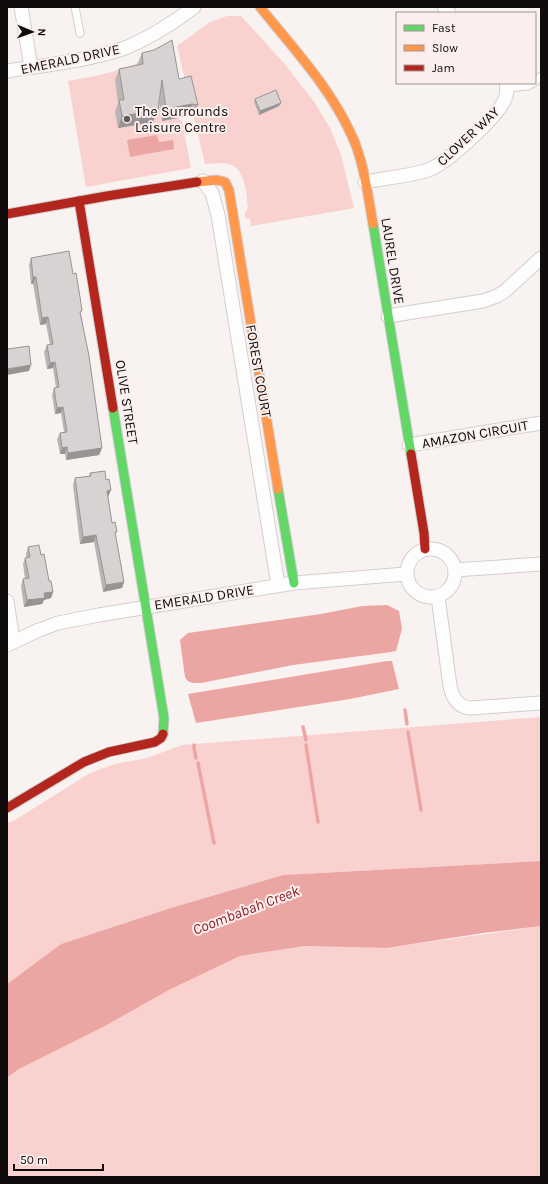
<svg xmlns="http://www.w3.org/2000/svg" width="548" height="1184" font-family="Karla,sans-serif">
<style>
.green{fill:#f9d2cf}
.water{fill:#eba6a3}
.lines{fill:none;stroke-linecap:round;stroke-linejoin:round}
.stream{stroke:#eba6a3;stroke-width:3.5}
.lane-casing{stroke:#d3cecd;stroke-width:9}
.street-casing{stroke:#d3cecd;stroke-width:15}
.fast-casing{stroke:#d3cecd;stroke-width:11}
.slow-casing{stroke:#d3cecd;stroke-width:11}
.jam-casing{stroke:#d3cecd;stroke-width:11}
.lane{stroke:#fefdfd;stroke-width:7}
.street{stroke:#fefdfd;stroke-width:13}
.fast{stroke:#63d668;stroke-width:9}
.slow{stroke:#ff974d;stroke-width:9}
.jam{stroke:#b3261e;stroke-width:9}
.wall{fill:#bab5b5}
.shaded-wall{fill:#979493}
.building{fill:#d8d3d2;stroke:#979493}
.poi-dot{fill:#615c5c;stroke:#fbefee;stroke-width:1.5}
.labels{text-anchor:middle;stroke-width:4;stroke-linejoin:round;paint-order:stroke}
.street-label{font-size:14px;fill:#100c0c;stroke:#fbefee}
.poi-label{font-size:14px;fill:#100c0c;stroke:#fbefee;text-anchor:start}
.water-label{font-size:15px;font-style:italic;fill:#8f1c26;stroke:#fbefee}
</style>
<rect width="100%" height="100%" fill="#f8f2f1"/>
<g class="green">
<path d="M227 16H241L283 62 315 103 330 128 341 155 354 208 251 226 250 219 245 218V213L248 208C246 191 246 165 224 163 218 163 212 164 205 164L177 46 210 22Z"/>
<polygon points="168,50 179,120 182,121 191,168 86,187 68,81 96,76 126,68"/>
<polygon points="541,717 541,861 283,875 174,907 61,944 7,984 7,823 15,820 90,773 115,764 147,758 182,745"/>
<polygon points="541,926 541,1177 7,1177 7,1079 19,1069 105,1026 169,990 240,956 305,946 387,948"/>
</g>
<g class="water">
<polygon points="157,135 159,142 173,140 174,149 130,157 127,140"/>
<path d="M387 605 399 611 402 629 396 651 391 652 293 665 201 683C194 683 188 684 185 677L180 640 188 633 321 614 362 606Z"/>
<polygon points="387,661 392,661 399,689 350,699 196,723 188,694"/>
<polygon points="541,861 541,926 483,933 387,948 305,946 240,956 169,990 105,1026 19,1069 7,1078 7,984 61,944 174,907 283,875"/>
</g>
<g class="lines">
<g class="stream">
<polyline points="405,710 407,724"/>
<polyline points="303,727 306,740"/>
<polyline points="408,732 421,810"/>
<polyline points="194,745 194,748 196,758"/>
<polyline points="306,745 318,822"/>
<polyline points="198,763 214,843"/>
</g>
<defs>
<g id="lane">
<polyline points="75,7 80,33"/>
<polyline points="535,82 541,76"/>
<polyline points="507,88 528,86 533,83"/>
</g>
<g id="street">
<polyline points="21,7 31,67"/>
<polyline points="444,7 449,13"/>
<path d="M7 71C45 65 85 61 122 49 143 42 176 21 194 7"/>
<polyline points="203,181 212,193 218,215 278,585"/>
<path d="M365 182C384 178 411 176 428 170 446 164 496 118 504 101 507 96 507 88 506 83"/>
<polyline points="388,316 483,301 497,296 505,291 541,258"/>
<polyline points="409,445 541,423"/>
<circle cx="431" cy="573" r="24"/>
<polyline points="455,570 541,564"/>
<path d="M438 597 450 686C452 697 458 707 470 708L541 703"/>
<polyline points="7,601 13,641"/>
<polyline points="7,645 39,630 58,623 99,615 294,583 406,574"/>
</g>
<g id="fast">
<polyline points="373,224 411,454"/>
<polyline points="113,408 164,718 163,734"/>
<polyline points="278,489 294,583"/>
</g>
<g id="slow">
<path d="M260 7C293 48 330 87 352 136 364 162 368 196 373 224"/>
<polyline points="197,182 217,180 225,182 229,190 278,489"/>
</g>
<g id="jam">
<polyline points="79,201 113,408"/>
<polyline points="7,214 107,196 197,182"/>
<polyline points="411,454 424,533 425,549"/>
<polyline points="7,808 84,762 109,752 155,742 161,738 163,734"/>
</g>
</defs>
<use href="#lane" class="lane-casing"/>
<use href="#street" class="street-casing"/>
<use href="#fast" class="fast-casing"/>
<use href="#slow" class="slow-casing"/>
<use href="#jam" class="jam-casing"/>
<use href="#lane" class="lane"/>
<use href="#street" class="street"/>
<use href="#fast" class="fast"/>
<use href="#slow" class="slow"/>
<use href="#jam" class="jam"/>
</g>
<g class="wall">
<polygon points="142,53 179,79 198,105 194,117 188,116 162,121 159,101 153,122 118,128 115,112 118,103 115,80 119,69 137,65"/>
<polygon points="255,99 279,106 259,115 254,102"/>
<polygon points="31,258 73,274 81,316 102,448 99,455 66,460 65,454 60,454 57,439 60,433 64,432 61,413 55,414 52,395 54,388 56,388 53,368 47,369 44,352 47,345 50,345 46,324 40,325 33,284 31,284 29,265"/>
<polygon points="90,473 108,497 112,523 115,535 124,582 122,588 103,592 94,542 80,544 73,485 75,478 89,476"/>
<polygon points="28,547 41,555 53,592 51,598 44,600 42,604 24,607 21,586 23,579 25,579 23,564 25,558 26,558 26,554"/>
</g>
<g class="shaded-wall">
<polygon points="281,103 279,106 259,115 260,111"/>
<polygon points="192,104 188,116 162,121 166,109"/>
<polygon points="158,110 153,122 118,128 122,116"/>
<polygon points="33,277 36,277 33,284 31,284"/>
<polygon points="48,317 46,324 40,325 42,318"/>
<polygon points="55,362 53,368 47,369 50,363"/>
<polygon points="31,365 29,371 7,375 7,369"/>
<polygon points="63,407 61,413 55,414 57,408"/>
<polygon points="67,447 65,454 60,454 62,448"/>
<polygon points="102,448 99,455 66,460 68,453"/>
<polygon points="111,490 108,497 104,497 107,491"/>
<polygon points="96,535 94,542 80,544 83,537"/>
<polygon points="124,582 122,588 103,592 106,585"/>
<polygon points="53,592 51,598 44,600 42,604 24,607 27,600 44,593"/>
</g>
<g class="building">
<polygon points="172,40 179,79 191,76 198,105 192,104 166,109 162,80 158,110 122,116 119,100 124,100 119,69 143,64 142,53 154,50"/>
<polygon points="276,90 281,103 260,111 255,99"/>
<polygon points="69,251 73,274 76,273 80,297 82,311 80,312 89,356 102,448 68,453 67,447 62,448 60,433 67,432 63,407 57,408 54,388 59,387 55,362 50,363 47,345 53,344 48,317 42,318 36,277 33,277 31,258"/>
<polygon points="29,346 31,365 7,369 7,348 8,349"/>
<polygon points="105,471 106,480 109,479 111,490 107,491 112,523 115,522 117,532 115,532 124,582 106,585 96,535 83,537 75,478 91,476 90,473"/>
<polygon points="39,545 41,555 44,554 49,581 51,581 53,592 44,593 45,598 27,600 23,579 29,578 25,558 30,557 28,547"/>
</g>
<circle class="poi-dot" cx="127" cy="119" r="4"/>
<g class="labels">
<g class="street-label">
<text transform="translate(70 59) rotate(-12)" y="5">EMERALD DRIVE</text>
<text transform="translate(468 136) rotate(-43)" y="5">CLOVER WAY</text>
<text transform="translate(393 261) rotate(81)" y="5">LAUREL DRIVE</text>
<text transform="translate(259 371) rotate(80)" y="5">FOREST COURT</text>
<text transform="translate(127 402) rotate(81)" y="5">OLIVE STREET</text>
<text transform="translate(475 434) rotate(-10)" y="5">AMAZON CIRCUIT</text>
<text transform="translate(204 597) rotate(-9)" y="5">EMERALD DRIVE</text>
</g>
<g class="poi-label">
<text x="135" y="116">The Surrounds<tspan x="135" dy="16">Leisure Centre</tspan></text>
</g>
<g class="water-label">
<text transform="translate(246 910) rotate(-21)" y="5">Coombabah Creek</text>
</g>
</g>
<rect width="548" height="1184" fill="none" stroke="#100c0c" stroke-width="16"/>
<rect x="396" y="12" width="140" height="72" fill="#fbefee" stroke="#9d9494"/>
<rect x="404" y="25" width="20" height="6" fill="#63d668" stroke="#9d9494"/>
<text x="432" y="32" font-size="12" fill="#100c0c">Fast</text>
<rect x="404" y="45" width="20" height="6" fill="#ff974d" stroke="#9d9494"/>
<text x="432" y="52" font-size="12" fill="#100c0c">Slow</text>
<rect x="404" y="65" width="20" height="6" fill="#b3261e" stroke="#9d9494"/>
<text x="432" y="72" font-size="12" fill="#100c0c">Jam</text>
<g transform="translate(32 32) rotate(92)" stroke="#fbefee" stroke-width="3" paint-order="stroke">
<path d="M0-3L7 15L0 10L-7 15Z" fill="#100c0c"/>
<text y="-6" font-size="11" font-weight="bold" text-anchor="middle" fill="#100c0c">N</text>
</g>
<path d="M14 1164v6h89v-6" fill="none" stroke="#100c0c" stroke-width="2"/>
<text x="20" y="1164" font-size="12" fill="#100c0c" stroke="#fbefee" stroke-width="3" paint-order="stroke">50 m</text>
</svg>
